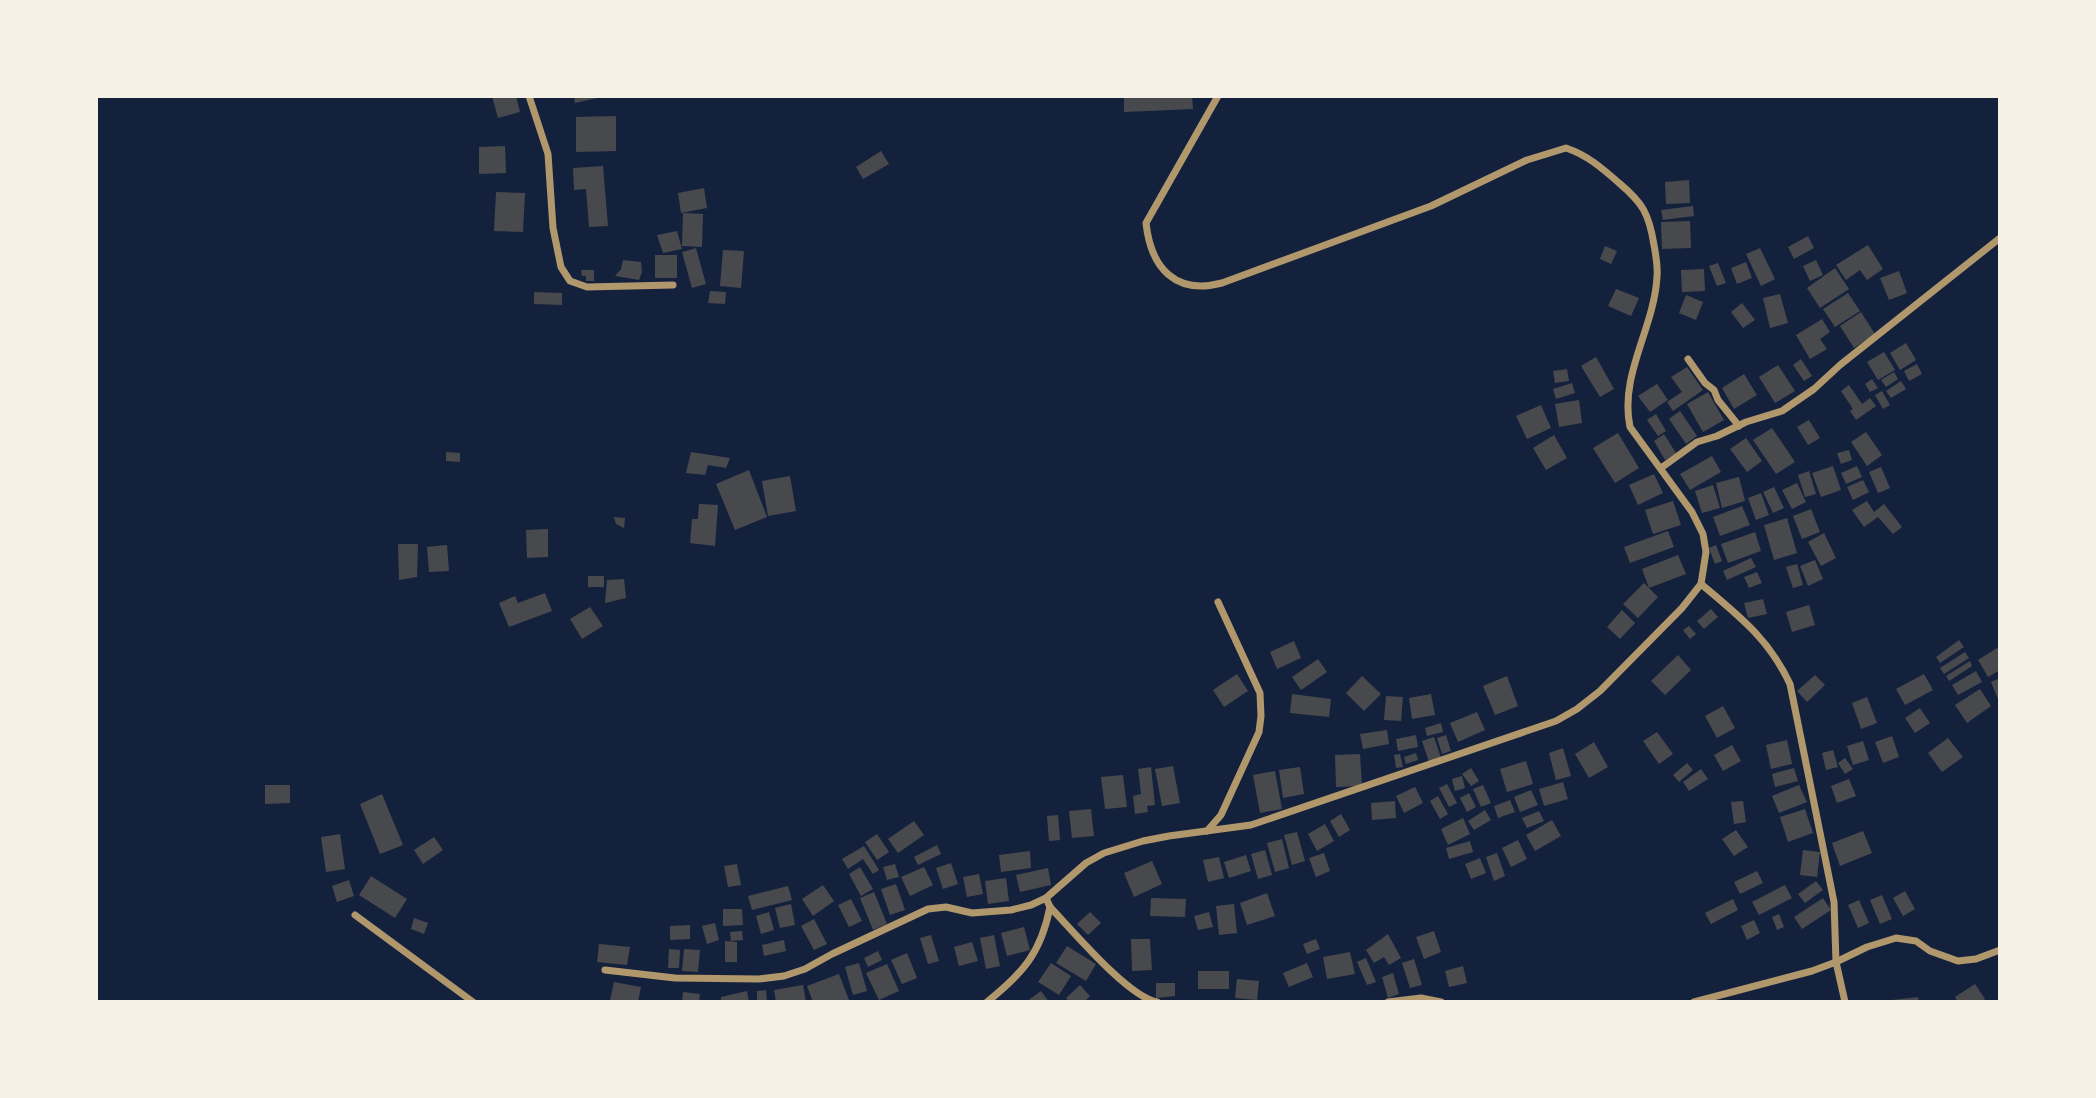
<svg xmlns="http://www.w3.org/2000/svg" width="2096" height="1098" font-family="Raleway,sans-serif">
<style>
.building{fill:#48494c}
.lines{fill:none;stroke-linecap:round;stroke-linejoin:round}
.minor{stroke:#b1986c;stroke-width:7}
</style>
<rect width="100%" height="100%" fill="#14213d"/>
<g class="building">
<polygon points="492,96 516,96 520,112 498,118"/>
<polygon points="574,96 602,96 602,97 575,103"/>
<polygon points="1124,96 1192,96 1193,109 1124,112"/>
<polygon points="616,116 616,151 576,152 576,117"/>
<polygon points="505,146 506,173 479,174 479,147"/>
<polygon points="881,151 889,164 863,179 856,167"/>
<polygon points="603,166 608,226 589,227 586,189 574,190 573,168"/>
<polygon points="1689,180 1690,203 1666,204 1665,182"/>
<polygon points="704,188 707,208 681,213 678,193"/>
<polygon points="496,192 525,193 523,232 494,231"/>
<polygon points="1693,206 1694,216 1663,220 1661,210"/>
<polygon points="683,213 703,214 702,247 682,246"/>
<polygon points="1690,221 1691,248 1662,249 1661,222"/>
<polygon points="677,231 682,249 663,253 657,235"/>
<polygon points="1808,236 1814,248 1794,259 1788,247"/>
<polygon points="1868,245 1883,269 1867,280 1860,270 1846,280 1836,265"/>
<polygon points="1605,246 1617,251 1611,264 1600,259"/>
<polygon points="696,248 706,284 692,288 682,252"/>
<polygon points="1760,248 1775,279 1761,286 1746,254"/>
<polygon points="723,250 744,251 741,288 720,286"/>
<rect x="655" y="255" width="22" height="23"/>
<polygon points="623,260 641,262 642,272 639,280 615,276 621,269"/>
<polygon points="1816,260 1823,275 1810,281 1803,266"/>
<polygon points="1746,262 1752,278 1737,284 1731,268"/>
<polygon points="1718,263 1726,283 1717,286 1709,266"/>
<polygon points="1835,268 1849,289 1820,308 1807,288"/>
<polygon points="1704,269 1705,291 1682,292 1681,270"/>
<polygon points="581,270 594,270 594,281 586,281 586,276 582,276"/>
<polygon points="1899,271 1907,293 1889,300 1880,278"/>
<polygon points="1616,289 1639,298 1631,316 1608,306"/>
<polygon points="710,291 726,292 725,304 708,303"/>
<polygon points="534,292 562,293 562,305 534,304"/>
<polygon points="1848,293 1860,311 1835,327 1823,309"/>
<polygon points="1780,294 1788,323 1770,328 1763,298"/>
<polygon points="1686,295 1703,302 1696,320 1679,313"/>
<polygon points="1742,303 1755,320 1743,328 1731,312"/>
<polygon points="1861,312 1875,334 1854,348 1840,326"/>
<polygon points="1822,319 1830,332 1820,339 1827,349 1810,359 1796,335"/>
<polygon points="1906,343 1916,360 1900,370 1890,353"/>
<polygon points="1884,352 1895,370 1878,380 1867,362"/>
<polygon points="1596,357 1614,389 1600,397 1581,366"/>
<polygon points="1801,359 1812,376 1804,381 1793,365"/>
<polygon points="1917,364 1922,374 1909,381 1904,371"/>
<polygon points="1778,365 1795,391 1775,403 1759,377"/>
<polygon points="1687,367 1703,390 1673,411 1667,402 1682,392 1671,377"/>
<polygon points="1567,369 1569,381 1555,383 1553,371"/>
<polygon points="1894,372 1898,379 1886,387 1881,380"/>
<polygon points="1744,374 1757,395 1734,409 1722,388"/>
<polygon points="1872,379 1878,388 1870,392 1865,384"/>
<polygon points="1901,381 1906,389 1891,398 1886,391"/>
<polygon points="1572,383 1575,393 1556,399 1553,389"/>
<polygon points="1657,384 1668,400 1650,412 1638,396"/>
<polygon points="1849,385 1862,404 1870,398 1876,406 1856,420 1850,411 1853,409 1841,391"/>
<polygon points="1882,391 1890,405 1883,409 1875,395"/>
<polygon points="1708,392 1724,420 1703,432 1687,404"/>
<polygon points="1579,400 1582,423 1559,427 1555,404"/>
<polygon points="1541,405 1551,428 1527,439 1516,416"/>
<polygon points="1680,411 1697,436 1686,444 1669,419"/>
<polygon points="1656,414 1666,431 1658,436 1647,420"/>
<polygon points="1809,420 1820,438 1808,445 1797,427"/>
<polygon points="1772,428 1795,462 1776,474 1753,440"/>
<polygon points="1866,432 1882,455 1867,466 1851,442"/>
<polygon points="1618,433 1639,468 1615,483 1593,448"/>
<polygon points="1664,434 1676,453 1665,460 1654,441"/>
<polygon points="1554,435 1567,458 1546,470 1533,448"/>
<polygon points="1746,438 1762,461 1747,472 1730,449"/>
<polygon points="1849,450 1852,460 1841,464 1837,453"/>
<polygon points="446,452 460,453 460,462 446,461"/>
<polygon points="691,452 730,458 726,468 708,465 705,475 686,473"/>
<polygon points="1712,456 1721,472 1690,490 1680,474"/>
<polygon points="1833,466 1841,490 1821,497 1812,473"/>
<polygon points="1857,466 1862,477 1846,484 1841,473"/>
<polygon points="1881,467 1890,488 1878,493 1869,472"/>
<polygon points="749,470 767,517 735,530 716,484"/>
<polygon points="1809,471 1816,494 1805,497 1798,475"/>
<polygon points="1654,474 1663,493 1638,505 1629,485"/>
<polygon points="790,476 796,511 768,516 762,481"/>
<polygon points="1739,477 1745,501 1722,508 1716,483"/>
<polygon points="1863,480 1869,492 1853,500 1847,487"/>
<polygon points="1797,483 1806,502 1792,509 1782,490"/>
<polygon points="1713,485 1720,508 1702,513 1695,491"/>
<polygon points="1774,487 1784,508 1773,513 1763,492"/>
<polygon points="1761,493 1769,515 1756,520 1748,498"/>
<polygon points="1673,501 1681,525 1653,534 1645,510"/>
<polygon points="1867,501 1874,512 1884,504 1902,527 1893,534 1878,517 1864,527 1852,510"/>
<polygon points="699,504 718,505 715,546 690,543 692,519 698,519"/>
<polygon points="1742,506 1750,525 1720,536 1713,517"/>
<polygon points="1811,509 1820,532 1802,539 1793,516"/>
<polygon points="614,517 625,518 624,528 616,524"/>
<polygon points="1787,518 1797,553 1774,560 1764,525"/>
<polygon points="548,529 548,557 527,558 526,530"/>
<polygon points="1668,531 1674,547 1630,563 1624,547"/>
<polygon points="1755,532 1761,551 1728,563 1721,544"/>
<polygon points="1824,533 1836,558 1821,566 1808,542"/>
<polygon points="398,544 418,544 417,577 399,580"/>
<polygon points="447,545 449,571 429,572 427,547"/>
<polygon points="1716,545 1722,561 1715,564 1709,548"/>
<polygon points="1678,555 1686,574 1649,588 1642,569"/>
<polygon points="1751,558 1756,567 1727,580 1723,571"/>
<polygon points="1815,560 1823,579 1808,586 1800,566"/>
<polygon points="1797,564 1803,585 1793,588 1786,567"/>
<polygon points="1757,572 1762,583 1749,588 1744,577"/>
<rect x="588" y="576" width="16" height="11"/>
<polygon points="624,579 626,598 605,603 607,580"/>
<polygon points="1644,583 1658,597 1638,618 1623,604"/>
<polygon points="545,593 552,611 509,627 499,603 515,596 518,603"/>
<polygon points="1763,599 1767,614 1748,618 1744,603"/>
<polygon points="1809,605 1815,625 1792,632 1786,612"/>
<polygon points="590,607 603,626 582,639 570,619"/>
<polygon points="1711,609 1718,617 1704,629 1697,621"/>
<polygon points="1622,610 1635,623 1620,639 1607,627"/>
<polygon points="1689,626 1696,634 1690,639 1683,630"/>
<polygon points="1959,640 1964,647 1940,663 1936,657"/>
<polygon points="1294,641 1301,658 1277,669 1270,652"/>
<polygon points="1997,648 2000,652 2000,670 1988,677 1978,660"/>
<polygon points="1965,652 1969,658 1944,674 1940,668"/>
<polygon points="1678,655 1691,670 1665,695 1651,681"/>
<polygon points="1318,659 1327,672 1301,690 1292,677"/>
<polygon points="1970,661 1972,666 1949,681 1946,676"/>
<polygon points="1976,671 1982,682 1958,695 1952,685"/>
<polygon points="1237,674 1248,691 1224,707 1213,690"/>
<polygon points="1924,674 1933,690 1905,705 1896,689"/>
<polygon points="1815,675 1825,685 1807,702 1797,691"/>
<polygon points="1362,676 1381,694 1364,711 1346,693"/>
<polygon points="1507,676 1518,706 1495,715 1483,686"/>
<polygon points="2000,678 2000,704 1991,682"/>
<polygon points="1980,689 1991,706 1967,723 1955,705"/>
<polygon points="1292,694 1331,699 1329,717 1290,713"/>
<polygon points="1431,694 1435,715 1412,719 1409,698"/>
<polygon points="1386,696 1403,697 1401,721 1384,720"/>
<polygon points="1867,697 1877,723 1861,729 1852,703"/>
<polygon points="1723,706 1735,728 1717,738 1705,716"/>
<polygon points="1920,708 1930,723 1915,733 1905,718"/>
<polygon points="1477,712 1485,730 1458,742 1450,723"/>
<polygon points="1441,723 1443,732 1427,736 1425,728"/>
<polygon points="1387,730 1389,744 1363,749 1360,734"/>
<polygon points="1657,732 1673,754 1659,764 1643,741"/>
<polygon points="1416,735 1418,747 1398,751 1396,739"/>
<polygon points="1446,735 1451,751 1442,754 1437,738"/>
<polygon points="1892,736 1899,757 1883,763 1875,742"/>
<polygon points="1434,737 1441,758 1429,762 1422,741"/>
<polygon points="1948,738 1963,757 1942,772 1928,753"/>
<polygon points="1787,740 1792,764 1771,769 1766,745"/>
<polygon points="1863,741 1869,760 1853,765 1847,746"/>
<polygon points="1594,742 1608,767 1589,778 1575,754"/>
<polygon points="1732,745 1741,761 1723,771 1714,755"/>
<polygon points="1563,748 1571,776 1556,780 1549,753"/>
<polygon points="1833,750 1838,767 1826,770 1822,753"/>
<polygon points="1416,753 1418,760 1406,764 1404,757"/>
<polygon points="1360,754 1362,786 1336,787 1335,755"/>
<polygon points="1400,754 1403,767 1396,768 1394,755"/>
<polygon points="1845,758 1853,769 1845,774 1838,763"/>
<polygon points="1526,761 1533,784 1507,792 1500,769"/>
<polygon points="1687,763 1693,770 1679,782 1673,775"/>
<polygon points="1173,766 1180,803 1162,806 1155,769"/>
<polygon points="1151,767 1155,805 1147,806 1148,812 1135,814 1133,796 1141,794 1138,769"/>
<polygon points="1300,767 1304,794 1283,798 1279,770"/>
<polygon points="1471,768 1479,781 1471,786 1462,774"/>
<polygon points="1794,768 1798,781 1775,787 1772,774"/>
<polygon points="1701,769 1708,779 1689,791 1683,782"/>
<polygon points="1275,771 1282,809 1260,813 1253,775"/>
<polygon points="1123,775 1127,807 1105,809 1101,777"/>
<polygon points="1462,776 1465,788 1455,791 1452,779"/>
<polygon points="1849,779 1856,796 1837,803 1831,786"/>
<polygon points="1563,782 1568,799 1544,806 1539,789"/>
<polygon points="1447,784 1457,803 1449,807 1439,788"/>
<polygon points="265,785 290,785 290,803 265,804"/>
<polygon points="1483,785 1491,803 1481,807 1473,789"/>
<polygon points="1799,785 1807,802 1779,813 1772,796"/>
<polygon points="1415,787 1423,803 1404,813 1396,796"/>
<polygon points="1531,790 1538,805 1520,812 1514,797"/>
<polygon points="1469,793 1476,807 1467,812 1460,798"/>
<polygon points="382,794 403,845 380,854 360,804"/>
<polygon points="1438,796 1448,814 1440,819 1430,801"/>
<polygon points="1510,800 1515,812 1498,818 1494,806"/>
<polygon points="1395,801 1396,818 1372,820 1371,803"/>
<polygon points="1743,801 1746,822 1734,824 1731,802"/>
<polygon points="1091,809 1094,836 1072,838 1069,811"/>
<polygon points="1805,809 1813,833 1788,842 1780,817"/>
<polygon points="1485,810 1491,820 1474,830 1468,821"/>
<polygon points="1539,811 1544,821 1527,828 1522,818"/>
<polygon points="1341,814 1350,830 1339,837 1330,821"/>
<polygon points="1058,815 1060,840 1049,841 1047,816"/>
<polygon points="1463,818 1470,834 1448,845 1441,829"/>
<polygon points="1552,820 1561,836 1535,851 1526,835"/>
<polygon points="914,821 924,835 898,853 888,839"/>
<polygon points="1325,824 1334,841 1317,851 1308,834"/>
<polygon points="1736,830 1748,847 1734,856 1722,839"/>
<polygon points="1863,831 1872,853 1840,866 1832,843"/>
<polygon points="1297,832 1305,861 1292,865 1284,835"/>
<polygon points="340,834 345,869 326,872 321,837"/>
<polygon points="877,834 889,852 877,860 865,842"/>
<polygon points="434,837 443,850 423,864 414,850"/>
<polygon points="1282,839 1289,868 1275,872 1267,843"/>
<polygon points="1518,840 1527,859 1511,867 1502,848"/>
<polygon points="1470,841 1473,852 1449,859 1446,848"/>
<polygon points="937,845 941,854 918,865 914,857"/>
<polygon points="864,846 879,870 873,874 863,859 848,869 842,859"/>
<polygon points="1265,850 1272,875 1258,879 1251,854"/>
<polygon points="1803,850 1820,852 1817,877 1800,875"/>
<polygon points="1030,851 1031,868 1001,872 999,855"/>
<polygon points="1324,853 1330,871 1316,877 1309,858"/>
<polygon points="1497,853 1505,876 1494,881 1486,857"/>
<polygon points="1246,855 1251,871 1229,878 1224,862"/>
<polygon points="1219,857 1224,878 1208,882 1203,860"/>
<polygon points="1480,858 1486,873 1471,879 1465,864"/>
<polygon points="1152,861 1162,884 1134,897 1124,873"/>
<polygon points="951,863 958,884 943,889 936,868"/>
<polygon points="737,864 741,885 728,887 724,866"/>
<polygon points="895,864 899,877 887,880 883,867"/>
<polygon points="860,867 873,889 861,896 849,874"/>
<polygon points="924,867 933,885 910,896 901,877"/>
<polygon points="1048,868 1051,885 1020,892 1016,875"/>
<polygon points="1757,871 1763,883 1740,894 1734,882"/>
<polygon points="979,874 983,894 967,897 963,877"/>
<polygon points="371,876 407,899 395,918 359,895"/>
<polygon points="1006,878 1009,901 988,904 985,881"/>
<polygon points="349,880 354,896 337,902 332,886"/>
<polygon points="1816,881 1823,890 1805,903 1798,894"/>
<polygon points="896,884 905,910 890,915 881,889"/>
<polygon points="823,885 834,901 813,916 802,899"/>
<polygon points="1785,885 1792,898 1759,915 1752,902"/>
<polygon points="788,886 792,900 752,910 748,896"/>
<polygon points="1905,891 1915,909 1903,916 1893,898"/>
<polygon points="874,892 887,924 873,930 860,898"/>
<polygon points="1267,893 1275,916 1247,925 1240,903"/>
<polygon points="1882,895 1892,919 1880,924 1870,900"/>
<polygon points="1151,898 1186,899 1185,917 1150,916"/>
<polygon points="1823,898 1831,910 1802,929 1794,917"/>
<polygon points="851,899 862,921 849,927 838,905"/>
<polygon points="1733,899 1738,910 1711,924 1705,913"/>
<polygon points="1859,900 1869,923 1858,928 1848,905"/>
<polygon points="791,904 795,925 780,928 775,908"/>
<polygon points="1234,904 1237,933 1219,935 1216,906"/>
<polygon points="723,909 742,909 743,925 723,926"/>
<polygon points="769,912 774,930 761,934 756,916"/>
<polygon points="1090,912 1101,923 1088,935 1077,924"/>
<polygon points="1209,912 1213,927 1198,930 1194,916"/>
<polygon points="1779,914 1784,927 1777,930 1772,917"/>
<polygon points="414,918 428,923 424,934 411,929"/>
<polygon points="814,919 827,944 814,950 801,926"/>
<polygon points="1754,920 1760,933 1747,940 1741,926"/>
<polygon points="715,923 719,940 707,944 702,926"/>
<polygon points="690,925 690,939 670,940 670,926"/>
<polygon points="1024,927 1030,950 1007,956 1001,933"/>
<polygon points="742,931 743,940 731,941 730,932"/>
<polygon points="1434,931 1441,952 1424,959 1416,937"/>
<polygon points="1388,934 1401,958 1389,965 1384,957 1374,963 1366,950"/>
<polygon points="931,935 939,961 928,964 920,938"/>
<polygon points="994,935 1000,966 986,969 980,938"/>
<polygon points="1131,939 1150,939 1152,970 1132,971"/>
<polygon points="1316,939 1320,949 1307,954 1303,944"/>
<polygon points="784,940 786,951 764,956 762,945"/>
<polygon points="725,941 737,942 737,962 725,962"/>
<polygon points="972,942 978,961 959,966 954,947"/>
<polygon points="599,944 630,947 627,965 597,962"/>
<polygon points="1067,946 1096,964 1086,981 1056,963"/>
<polygon points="669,949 680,950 679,968 668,968"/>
<polygon points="684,949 700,950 698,972 682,971"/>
<polygon points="878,951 882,960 868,967 864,958"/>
<polygon points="1350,952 1355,974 1327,979 1323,957"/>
<polygon points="907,953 917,978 902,984 891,960"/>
<polygon points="1366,958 1376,982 1367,985 1357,962"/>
<polygon points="1414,959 1422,985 1410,988 1402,963"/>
<polygon points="859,963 867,991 853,995 845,967"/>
<polygon points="1051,963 1071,976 1059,995 1038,982"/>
<polygon points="1307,963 1313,977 1289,987 1283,973"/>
<polygon points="887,964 899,991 879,1000 866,973"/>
<polygon points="1463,966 1467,983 1449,987 1445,971"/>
<rect x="1198" y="971" width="31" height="18"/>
<polygon points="1393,973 1399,994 1388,998 1382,977"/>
<polygon points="839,974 849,1000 813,1002 807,986"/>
<polygon points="1237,979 1259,981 1257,1000 1235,998"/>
<polygon points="614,982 641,987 638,1002 610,1000"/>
<polygon points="1156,983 1175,983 1175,996 1156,998"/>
<polygon points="1975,984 1985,999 1981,1002 1958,1002 1955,997"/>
<polygon points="803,985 806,1002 776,1002 774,990"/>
<polygon points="1080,985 1090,996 1084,1002 1069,1002 1066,998"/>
<polygon points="766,990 767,1002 757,1002 757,991"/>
<polygon points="747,991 749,1002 721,1002 721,997"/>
<polygon points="1041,991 1049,1002 1026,1002"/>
<polygon points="683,992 700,994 699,1002 682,1002"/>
<polygon points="1918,997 1919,1002 1893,1002 1892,1000"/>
</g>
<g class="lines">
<g class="minor">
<polyline points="529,96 548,154 553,228 561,267 570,281 587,287 673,285"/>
<polyline points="1688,359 1705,383 1714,390 1718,400 1739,426"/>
<polyline points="1661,468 1697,442 1717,436 1746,422 1782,411 1814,389 1840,365 2000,238"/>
<path d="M1701 584C1739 616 1769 639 1790 684L1834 902 1836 962 1845 1002"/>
<polyline points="1207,831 1221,815 1259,732 1261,716 1260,693 1218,602"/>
<path d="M1046 898 1050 907C1072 930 1128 997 1157 1002"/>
<polyline points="355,915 473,1002"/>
<path d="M605 970 675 978 759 979 784 976 805 969 832 954 928 909 946 907 972 913 1011 910 1031 905 1046 898 1086 863 1104 853 1143 841 1169 836 1251 825 1556 721 1577 709 1600 691 1682 608 1701 584 1706 552 1703 534 1692 512 1630 427C1619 375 1654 329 1657 277 1658 266 1656 256 1654 245 1649 214 1643 203 1619 183 1602 168 1587 155 1566 148L1527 160 1431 206 1222 283C1176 295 1151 269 1146 223L1218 96"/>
<path d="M987 1002C1023 973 1041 953 1050 907"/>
<polyline points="1388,1002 1421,998 1441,1002"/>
<polyline points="1694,1002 1812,971 1836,962 1867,947 1896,938 1916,941 1930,951 1958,961 1976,959 2000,950"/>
</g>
</g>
<rect width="2096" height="1098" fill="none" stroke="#f6f1e7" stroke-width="196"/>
</svg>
